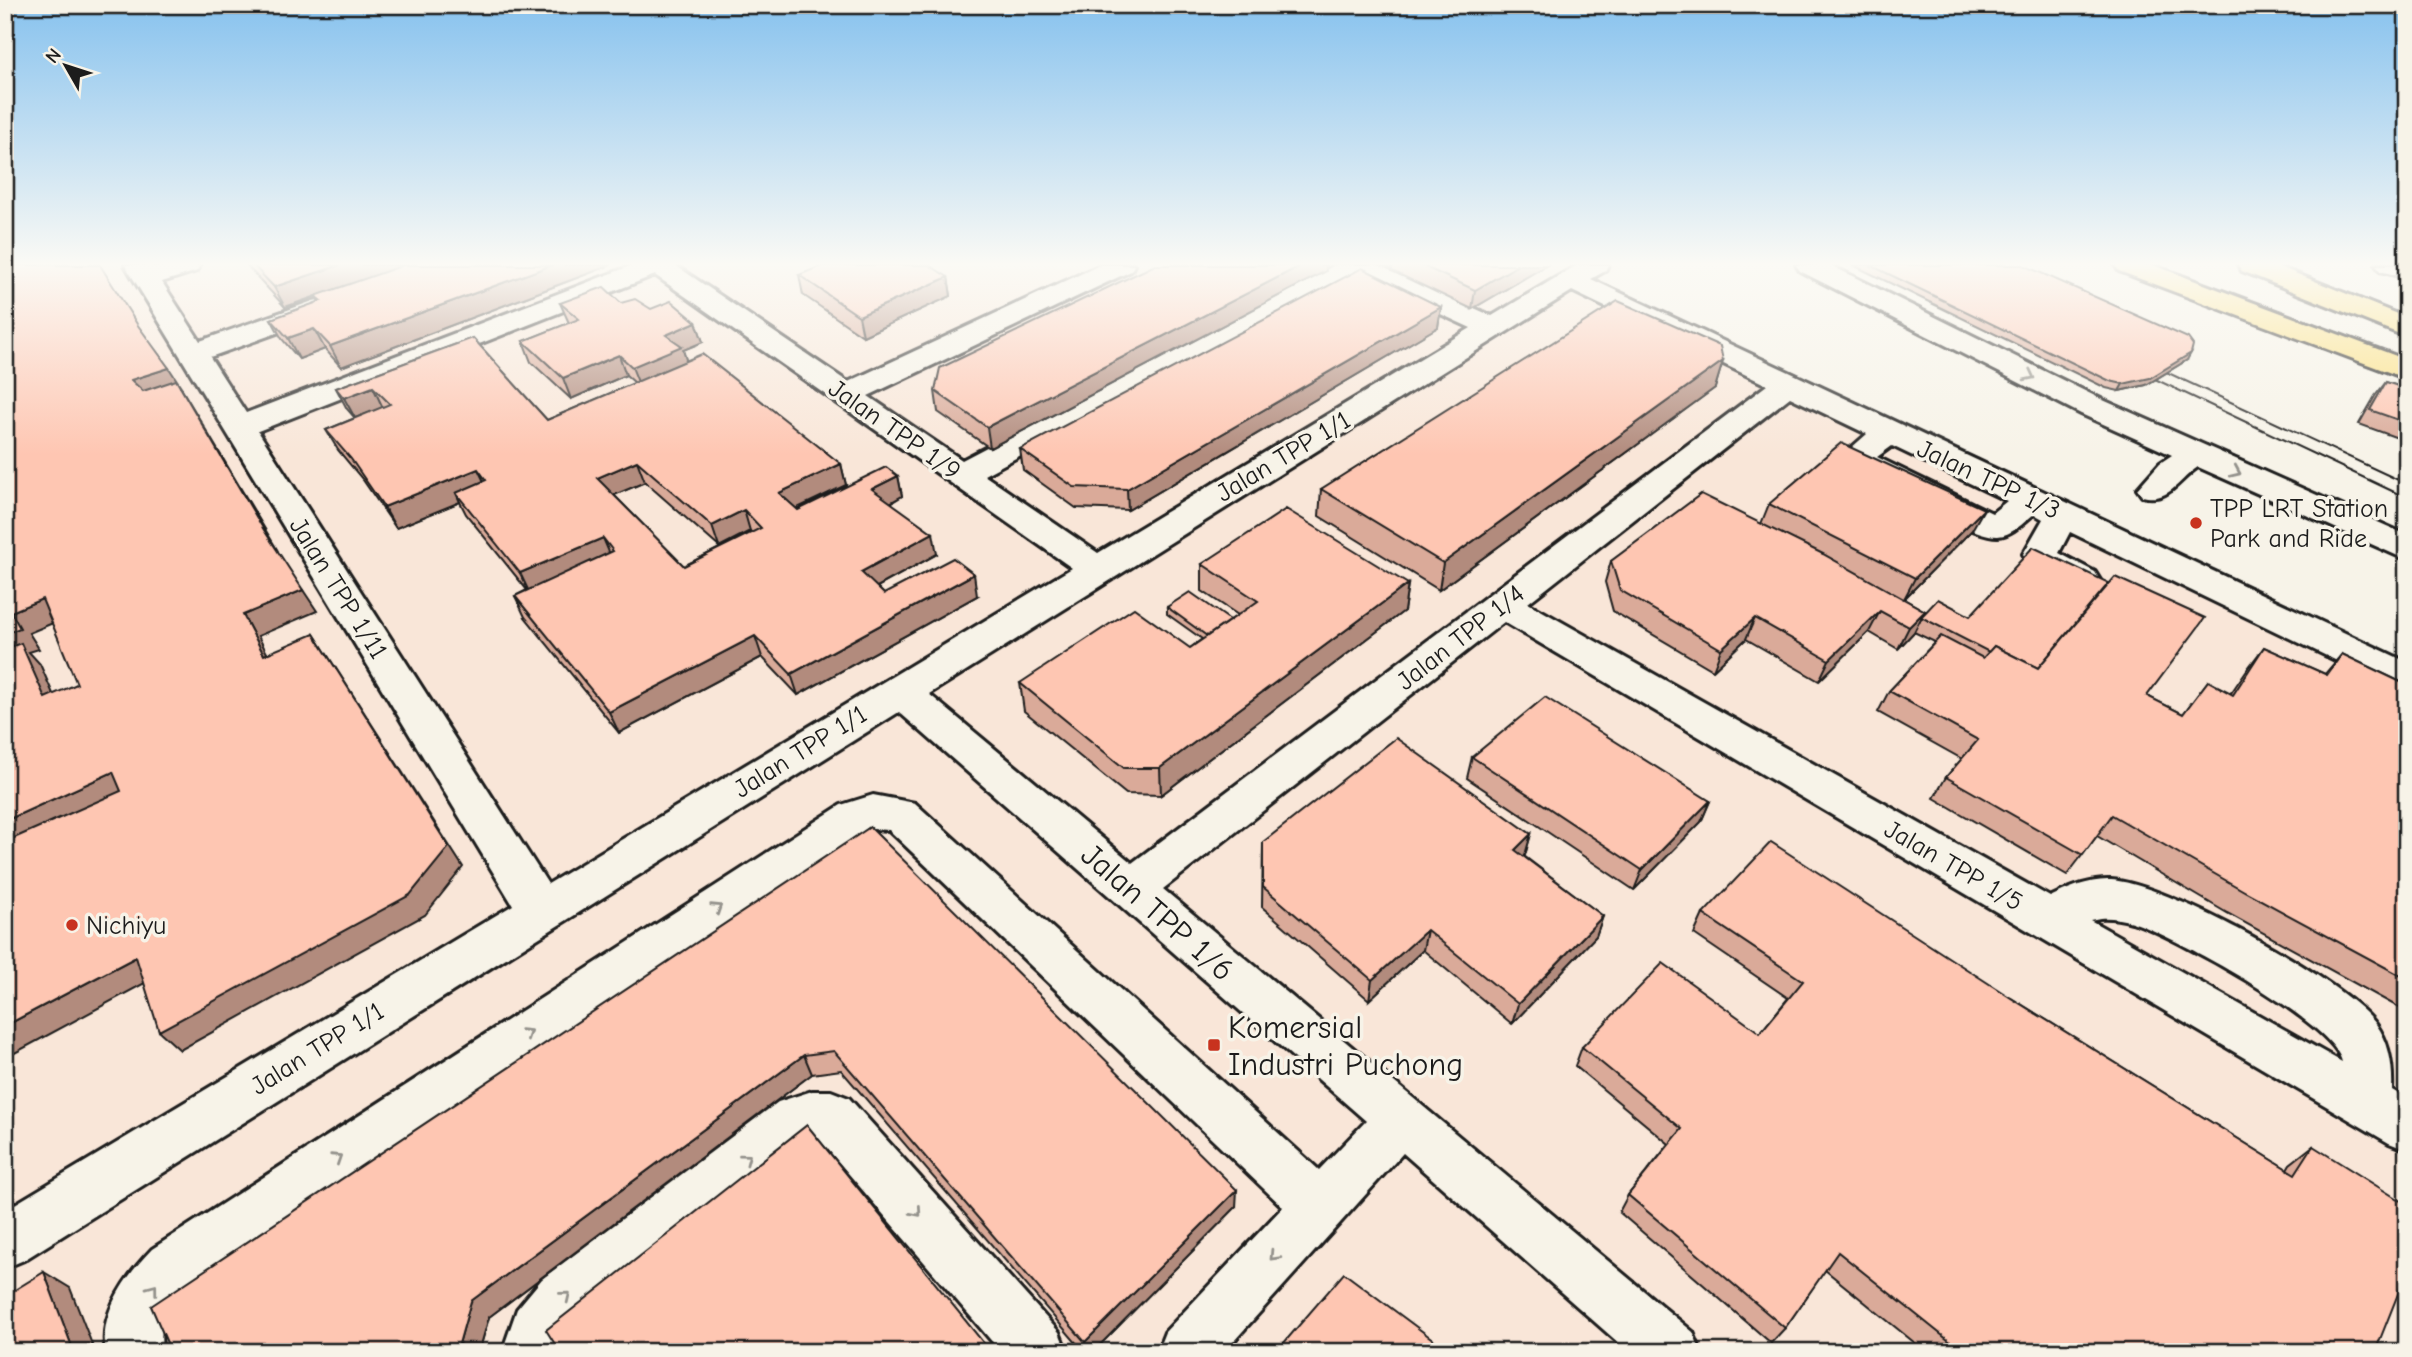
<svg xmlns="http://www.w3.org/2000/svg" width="2412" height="1357" font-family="'Comic Neue',sans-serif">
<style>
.built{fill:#f9e6d8}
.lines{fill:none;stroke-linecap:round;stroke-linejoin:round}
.minor-casing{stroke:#1c1c1c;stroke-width:6}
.highway-casing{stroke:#1c1c1c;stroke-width:6}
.minor{fill:#f7f3e8;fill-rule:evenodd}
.highway{fill:#fbe080;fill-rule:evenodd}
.tram{stroke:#1c1c1c;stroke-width:2}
.wall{fill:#daaa99;stroke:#1c1c1c;stroke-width:2;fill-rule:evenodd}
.shaded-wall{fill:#b28b7d;stroke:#1c1c1c;stroke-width:2}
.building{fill:#fec6b2;stroke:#1c1c1c;stroke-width:2;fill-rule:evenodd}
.oneway{stroke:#94928c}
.poi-dot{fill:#c8321e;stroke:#f7f3e8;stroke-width:2.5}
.labels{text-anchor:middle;stroke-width:7;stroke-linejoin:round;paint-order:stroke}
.street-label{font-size:26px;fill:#1c1c1c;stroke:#f7f3e8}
.poi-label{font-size:26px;fill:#1c1c1c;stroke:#f7f3e8;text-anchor:start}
.near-street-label{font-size:32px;fill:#1c1c1c;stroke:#f7f3e8}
.near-poi-label{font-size:32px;fill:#1c1c1c;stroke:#f7f3e8;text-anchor:start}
</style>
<rect width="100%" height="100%" fill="#f7f3e8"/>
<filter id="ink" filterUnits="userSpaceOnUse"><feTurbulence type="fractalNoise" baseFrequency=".0143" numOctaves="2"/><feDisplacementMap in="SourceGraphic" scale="14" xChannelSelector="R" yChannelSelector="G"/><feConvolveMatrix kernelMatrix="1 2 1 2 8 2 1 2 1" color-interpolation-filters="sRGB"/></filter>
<g filter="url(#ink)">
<polygon class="built" points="5,265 1620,265 1597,280 2407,667 2407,1352 5,1352"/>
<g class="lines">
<defs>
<g id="minor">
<path d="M125 265H151L153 267 200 265 197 271 162 282 200 341 313 301 323 299 333 301 337 307 333 313 210 357 246 413 633 265H675L848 382 1100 265H1134L1131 271 868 396 962 460 1335 265H1378L1492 316 1577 265H1608L1605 271 1591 279 2407 662V692L2393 688 2070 532 2059 553 2095 572 2100 580 2095 588C2076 593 2052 585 2036 573 2031 569 2027 560 2023 554L2043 519 2034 514C2023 523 2012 535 1998 536 1970 537 1876 482 1847 467L1842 456 1867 434 1790 397 1528 603 2050 897C2068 888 2090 879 2111 880 2168 884 2341 978 2376 1024 2390 1043 2393 1068 2392 1090L2407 1099V1150L2389 1143 1504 622 1163 889 1693 1332 1701 1352H1629L1403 1153 1224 1352H1157L1165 1332 1283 1207 889 830 873 829 190 1287C172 1307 156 1324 163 1352H106C98 1313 127 1275 152 1249L841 805 873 795 915 803 1319 1170 1366 1121 899 712 24 1260 5 1268V1210L513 905ZM655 275 1072 568 548 884 258 431ZM1356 275 1471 328 1098 553 984 475ZM1572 291 1767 385 1132 863 929 694ZM1892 446 2007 501 1992 513 1877 457ZM2100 918C2111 917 2121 919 2132 922 2172 935 2335 1023 2342 1062L2090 920Z"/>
<path d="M1796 265H1830L2103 400 2407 535V560L2198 467C2177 481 2169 503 2142 496L2137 489 2160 463 2172 455 2081 414 1800 271Z"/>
<polygon points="2376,265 2407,265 2407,278 2380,271"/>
<polygon points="812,1091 831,1091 849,1098 1059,1332 1067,1352 1001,1352 819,1139 809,1140 582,1319 561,1342 560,1352 502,1352 517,1309 542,1279 778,1102"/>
</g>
<g id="highway">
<polygon points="2115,265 2153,265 2407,360 2407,379 2119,271"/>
<polygon points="2238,265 2275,265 2407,318 2407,337 2242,271"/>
</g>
</defs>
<use href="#minor" class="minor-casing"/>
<use href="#highway" class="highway-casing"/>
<use href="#minor" class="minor"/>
<use href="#highway" class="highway"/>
<g class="tram">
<polyline points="2149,364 2407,484"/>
<polyline points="2138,371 2407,498"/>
</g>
</g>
<g class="wall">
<polygon points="247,265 611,265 341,367 325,349 299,359 282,339 271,319 319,302 316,296 285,307 249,268"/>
<polygon points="1392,265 1547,265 1472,309 1392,271"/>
<polygon points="1853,265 2023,265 2187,360 2146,385 2119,391 2106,388"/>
<polygon points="1326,271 990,448 938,412 935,391"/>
<polygon points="799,275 948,277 951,296 863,336 803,295"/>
<path d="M560 303H621L651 309 696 322 703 342 683 350 686 360 841 464 846 485 797 509 798 510 898 476 902 496 891 503 937 554 877 587 884 594 977 596 798 695 762 657 619 733 525 617 515 596 527 590 466 514 460 502 396 528 363 480 338 450 326 430 355 418 347 409 336 388 473 338 547 420 635 383 626 375 571 399 531 362 523 341 569 323ZM645 482 719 547 750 531 751 532 684 566 614 495Z"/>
<polygon points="1441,307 1438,327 1128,510 1076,508 1023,470 1020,449"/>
<polygon points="1723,361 1715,388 1439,590 1319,516 1321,489"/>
<polygon points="2386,382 2407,389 2407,439 2406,441 2359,424 2375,396"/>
<polygon points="1769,504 1972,530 1904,599 1925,611 1921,617 1970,616 2147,696 2183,714 2208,681 2231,693 2248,668 2264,647 2325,674 2342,654 2407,685 2407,1012 2227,913 2097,836 2067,875 1934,798 1946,777 1962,759 1878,712 1889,691 1935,642 1914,632 1898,649 1869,632 1819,681 1746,639 1713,670 1613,611 1605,582 1611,561 1761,524"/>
<polygon points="1202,564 1408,584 1404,611 1161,795 1126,794 1024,711 1020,683 1190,648 1202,639 1167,614 1167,607 1230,620 1238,615 1202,591"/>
<polygon points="1472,757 1710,801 1701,822 1634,890 1467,778"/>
<polygon points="870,827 1236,1207 1093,1352 1084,1352 841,1070 812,1074 489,1317 479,1352 171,1352"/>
<polygon points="1531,834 1525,855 1524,856 1603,916 1596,936 1512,1024 1423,950 1369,1000 1262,907 1263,842"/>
<polygon points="1703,914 2011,998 2287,1169 2290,1164 2313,1146 2375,1352 1926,1352 1825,1270 1785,1328 1771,1343 1619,1212 1628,1195 1669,1144 1575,1066 1582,1047 1760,1033 1788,998 1694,934"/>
</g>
<g class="shaded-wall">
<polygon points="340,265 406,265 285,307 274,287"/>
<polygon points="552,265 611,265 341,367 330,346"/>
<polygon points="1302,265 1326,265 1326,271 990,448 987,427"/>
<polygon points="1518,265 1547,265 1472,309 1475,290"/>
<polygon points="948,277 951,296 863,336 859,316"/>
<polygon points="1441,307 1438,327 1128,510 1127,489"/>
<polygon points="696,322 703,342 683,350 688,366 640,387 632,367 666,335"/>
<polygon points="314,329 325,349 299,359 288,338"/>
<polygon points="2191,353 2187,360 2146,385 2119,391 2123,384"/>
<polygon points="619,355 626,375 571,399 563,378"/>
<polygon points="1723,361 1715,388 1439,590 1443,563"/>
<polygon points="169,368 182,388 181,388 278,551 145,401 131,380"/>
<polygon points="373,387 383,408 355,418 344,398"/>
<polygon points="637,461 645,482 605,499 597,478"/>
<polygon points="841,464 846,485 785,514 779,493"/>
<polygon points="478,469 488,490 456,493 460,502 396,528 384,507"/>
<polygon points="898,476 902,496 877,510 872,489"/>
<polygon points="1984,509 1972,530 1904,599 1915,578"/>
<polygon points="744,510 750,531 719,547 712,526"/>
<polygon points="933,533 937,554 866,593 861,572"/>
<polygon points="603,538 612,559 530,594 520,573"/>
<polygon points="974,574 977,596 798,695 791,674"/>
<polygon points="1408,584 1404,611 1161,795 1160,768"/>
<polygon points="303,590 317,611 258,636 279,676 264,655 243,615"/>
<polygon points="42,599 60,620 29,633 39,649 29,652 40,664 64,719 5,662 5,634 11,612"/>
<polygon points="1880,611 1869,632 1819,681 1829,660"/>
<polygon points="1925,611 1914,632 1898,649 1909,627"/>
<polygon points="1755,618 1746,639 1713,670 1721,649"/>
<polygon points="314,634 463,867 425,915 180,1050 159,1031"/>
<polygon points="755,636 762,657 619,733 609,712"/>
<polygon points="113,772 132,793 5,852 5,821"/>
<polygon points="1710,801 1701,822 1634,890 1642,870"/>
<polygon points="1531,834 1525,855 1510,870 1515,850"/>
<polygon points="1603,916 1596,936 1512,1024 1518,1004"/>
<polygon points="1427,930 1423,950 1369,1000 1372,980"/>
<polygon points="136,957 156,977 9,1056 5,1053 5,1026"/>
<polygon points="804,1055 812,1074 489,1317 479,1352 463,1352 459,1344 471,1301"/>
<polygon points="1237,1190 1236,1207 1093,1352 1087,1352 1085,1342"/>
<polygon points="44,1272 70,1288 95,1352 74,1352"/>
</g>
<g class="building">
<polygon points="5,265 100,265 137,324 169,368 131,380 143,391 176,380 264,530 303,590 243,615 264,655 314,634 449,847 410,895 159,1031 136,957 5,1026 5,842 121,791 113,772 5,821 5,649 21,643 45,698 77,684 42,599 11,612 20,628 5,634"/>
<polygon points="253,265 340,265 274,287"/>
<polygon points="404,265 552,265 330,346 314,329 288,338 271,319 321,301 315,296"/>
<polygon points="824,265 929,265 948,277 859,316 799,275"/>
<polygon points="1155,265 1302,265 987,427 935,391 940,368"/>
<polygon points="1421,265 1518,265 1475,290"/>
<polygon points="1870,265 2023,265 2188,338 2193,345 2191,353 2150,378 2123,384 2110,381"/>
<polygon points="1362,268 1441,307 1127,489 1074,487 1020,449"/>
<polygon points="604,287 621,303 635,299 651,309 671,301 696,322 666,335 682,346 632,367 619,355 563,378 523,341 579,319 560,303"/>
<polygon points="1618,301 1720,346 1723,361 1443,563 1321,489"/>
<path d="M473 338 547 420 702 354 841 464 779 493 798 510 886 467 898 476 872 489 933 533 861 572 884 594 953 558 974 574 791 674 755 636 609 712 515 596 613 551 603 538 520 573 456 493 486 480 478 469 384 507 351 459 326 430 390 404 373 387 344 398 336 388ZM637 461 712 526 744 510 761 528 684 566 597 478Z"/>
<polygon points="2386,382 2407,389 2407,423 2370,410"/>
<polygon points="1841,443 1984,509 1915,578 1769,504"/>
<polygon points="1701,494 1823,554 1925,611 1909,627 1880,611 1829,660 1755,618 1721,649 1620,590 1611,561"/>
<polygon points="1286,509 1408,584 1160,768 1124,768 1020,683 1134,608 1190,648 1258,601 1202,564"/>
<polygon points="2033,547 2109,583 2038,668 1994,646 1989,652 1921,617 1938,599 1970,616"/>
<polygon points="2115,577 2205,618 2147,696 2183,714 2208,681 2233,695 2264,647 2327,675 2342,654 2407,685 2407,979 2246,892 2112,815 2083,855 1946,777 1978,740 1889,691 1941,636 1983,658 1994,646 2038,668"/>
<polygon points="1190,592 1230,620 1207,636 1167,607"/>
<polygon points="1545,697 1710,801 1642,870 1472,757"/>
<polygon points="1396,738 1531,834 1515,850 1603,916 1518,1004 1427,930 1372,980 1263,887 1263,842"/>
<polygon points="870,827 1237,1190 1085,1342 834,1051 804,1055 471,1301 459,1344 463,1352 171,1352 151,1306"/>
<polygon points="1771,842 2011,998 2295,1174 2313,1146 2407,1205 2407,1271 2375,1352 1963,1352 1838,1252 1785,1328 1628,1195 1682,1129 1582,1047 1663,963 1760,1033 1803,981 1703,914"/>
<polygon points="807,1125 991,1352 560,1352 546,1330"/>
<polygon points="44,1272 74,1352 5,1352 5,1296"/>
<polygon points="1344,1273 1450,1352 1276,1352"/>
</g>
<defs><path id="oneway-chevron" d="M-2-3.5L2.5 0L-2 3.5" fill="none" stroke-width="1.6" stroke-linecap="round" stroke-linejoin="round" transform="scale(1.75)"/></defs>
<g class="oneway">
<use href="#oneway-chevron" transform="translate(2030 376) rotate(27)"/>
<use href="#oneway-chevron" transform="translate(2236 472) rotate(24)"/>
<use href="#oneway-chevron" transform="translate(717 908) rotate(-33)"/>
<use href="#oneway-chevron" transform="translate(527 1033) rotate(-33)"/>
<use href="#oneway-chevron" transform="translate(337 1158) rotate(-33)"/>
<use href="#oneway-chevron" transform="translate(746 1158) rotate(-37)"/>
<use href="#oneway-chevron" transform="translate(917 1212) rotate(49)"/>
<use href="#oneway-chevron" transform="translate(1274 1256) rotate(133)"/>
<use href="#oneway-chevron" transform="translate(153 1289) rotate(-53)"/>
<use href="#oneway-chevron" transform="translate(566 1296) rotate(-39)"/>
</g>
</g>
<linearGradient id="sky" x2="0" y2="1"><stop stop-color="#87c2ee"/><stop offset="0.58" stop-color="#fbfaf5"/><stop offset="1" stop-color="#fbfaf5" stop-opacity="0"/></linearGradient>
<rect width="2412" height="455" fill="url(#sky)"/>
<g class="poi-dot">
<circle cx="2196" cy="523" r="7"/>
<circle cx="72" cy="925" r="7"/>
<rect x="1207" y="1038" width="14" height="14" rx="3.5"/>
</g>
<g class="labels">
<g class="street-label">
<text transform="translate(895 429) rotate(35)" y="9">Jalan TPP 1/9</text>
<text transform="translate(1283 456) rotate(-31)" y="9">Jalan TPP 1/1</text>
<text transform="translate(1989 479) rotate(25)" y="9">Jalan TPP 1/3</text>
<text transform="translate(339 588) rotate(58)" y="9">Jalan TPP 1/11</text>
<text transform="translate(1460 637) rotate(-38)" y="9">Jalan TPP 1/4</text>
<text transform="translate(800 751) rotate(-32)" y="9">Jalan TPP 1/1</text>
<text transform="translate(1954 865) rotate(30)" y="9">Jalan TPP 1/5</text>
<text transform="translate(317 1048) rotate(-32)" y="9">Jalan TPP 1/1</text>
</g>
<g class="poi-label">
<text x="2210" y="517">TPP LRT Station<tspan x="2210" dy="30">Park and Ride</tspan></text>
<text x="86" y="934">Nichiyu</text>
</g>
<g class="near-street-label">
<text transform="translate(1158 912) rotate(41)" y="11">Jalan TPP 1/6</text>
</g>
<g class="near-poi-label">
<text x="1228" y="1038">Komersial<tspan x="1228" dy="37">Industri Puchong</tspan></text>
</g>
</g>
<rect width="2412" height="1357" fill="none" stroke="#f7f3e8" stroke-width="28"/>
<rect x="14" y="14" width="2384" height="1329" fill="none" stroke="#1c1c1c" stroke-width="2.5" filter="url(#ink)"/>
<g transform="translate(66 66) rotate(309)" stroke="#f7f3e8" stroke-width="5" paint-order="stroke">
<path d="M0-5L12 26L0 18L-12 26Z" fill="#1c1c1c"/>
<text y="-10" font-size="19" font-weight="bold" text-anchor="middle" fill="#1c1c1c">N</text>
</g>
</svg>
